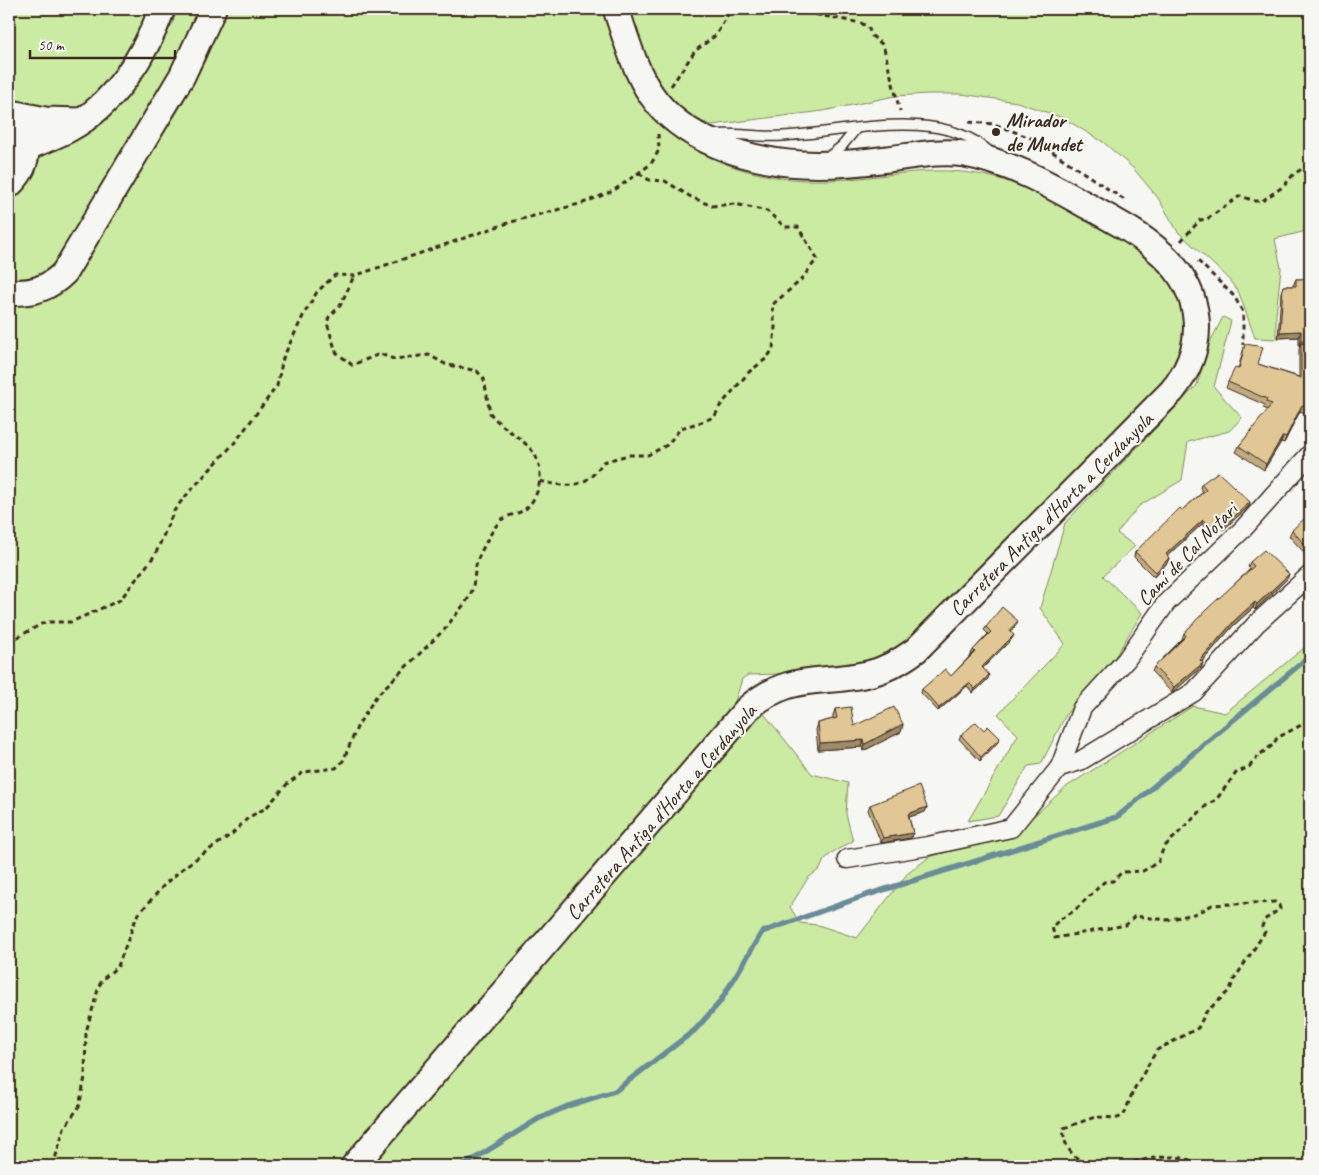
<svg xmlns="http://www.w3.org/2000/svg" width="1319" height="1175" font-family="Caveat,sans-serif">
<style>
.green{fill:#cbeaa2;stroke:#838a60}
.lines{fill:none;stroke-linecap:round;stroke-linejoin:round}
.stream{stroke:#698c97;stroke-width:5.5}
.lane-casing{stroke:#3b2a1e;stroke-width:12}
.street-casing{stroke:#3b2a1e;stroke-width:21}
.secondary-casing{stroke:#3b2a1e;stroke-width:29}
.path{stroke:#3b2a1e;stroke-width:3;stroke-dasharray:5 4;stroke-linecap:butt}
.lane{stroke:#f6f6f2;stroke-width:9}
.street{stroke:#f6f6f2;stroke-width:18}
.secondary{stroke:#f6f6f2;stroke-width:25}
.wall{fill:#c2aa81;stroke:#3b2a1e}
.shaded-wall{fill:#9e8b69;stroke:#3b2a1e}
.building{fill:#e1c696;stroke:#3b2a1e}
.poi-dot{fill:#3b2a1e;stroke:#f6f6f2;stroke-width:2}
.labels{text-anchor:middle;stroke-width:4;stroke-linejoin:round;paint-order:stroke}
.poi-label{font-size:21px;font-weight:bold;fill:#3b2a1e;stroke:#f6f6f2;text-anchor:start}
.street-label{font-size:21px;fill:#3b2a1e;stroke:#f6f6f2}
</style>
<rect width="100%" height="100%" fill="#f6f6f2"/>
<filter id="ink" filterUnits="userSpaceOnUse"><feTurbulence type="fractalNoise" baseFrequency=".02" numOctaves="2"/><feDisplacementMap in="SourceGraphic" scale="10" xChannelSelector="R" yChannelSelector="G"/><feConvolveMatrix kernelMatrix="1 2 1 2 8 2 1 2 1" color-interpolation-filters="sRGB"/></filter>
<g filter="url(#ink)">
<g class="green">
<path d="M9 9H148C139 37 101 104 70 110 59 113 22 104 9 102Z"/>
<path d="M177 9H203L184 53 67 245C52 267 38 285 9 279V198L20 188 36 158 85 135 112 114 126 98 151 62 173 22Z"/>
<path d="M225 9H602C625 75 635 121 703 154 744 174 786 182 831 180 875 179 919 167 963 172 1011 177 1040 195 1081 217 1126 242 1196 278 1183 341 1182 347 1181 355 1178 360 1175 369 1168 376 1163 384L909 642 883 657 858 665 796 669 778 674 748 675 742 679 734 705 338 1166H9V304L76 275 182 104 205 61Z"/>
<polygon points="626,9 1310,9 1310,230 1275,239 1281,268 1276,315 1276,339 1255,338 1239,293 1226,276 1178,232 1158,198 1133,168 1103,142 1063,118 1017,102 961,94 928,94 895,96 823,111 712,125 687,117 658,89"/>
<polygon points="1223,317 1231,321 1214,387 1242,418 1229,431 1188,442 1182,480 1139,506 1117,533 1135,546 1103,576 1142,613 1115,657 1067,713 1041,764 1028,766 998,816 968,821 1018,735 998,714 1065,644 1040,608 1065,523 1197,385 1209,344"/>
<polygon points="1310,643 1310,1166 369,1166 762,711 812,774 848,783 846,814 853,841 833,852 824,860 820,869 808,878 790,907 800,923 818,925 857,938 907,874 929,857 1015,833 1066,787 1193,706 1225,713"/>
</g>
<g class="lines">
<polyline class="stream" points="463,1166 538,1119 568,1106 615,1091 695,1030 720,1002 762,932 867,895 1117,817 1310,656"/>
<defs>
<g id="lane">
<path d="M710 135C735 132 759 138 783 136 845 133 939 105 990 152"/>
<polyline points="827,158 842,146 856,129"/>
</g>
<g id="street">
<polyline points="1060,767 1082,708 1126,660 1166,603 1243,529 1310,454"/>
<polyline points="847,859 928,846 1011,828 1060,767 1080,761 1194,692 1257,623 1310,575"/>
</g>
<g id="secondary">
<path d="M9 111C32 132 32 164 9 185"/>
<polyline points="11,113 45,120 80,121"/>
<path d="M9 154C29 146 50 139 69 129 114 105 145 55 162 9"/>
<path d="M9 292C31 294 48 289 64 273L182 76 213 9"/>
<path d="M354 1166 748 708C791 672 820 685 868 674 886 670 901 661 916 650L1172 391C1208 347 1204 293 1162 254 1139 233 1111 219 1084 204 1045 182 1008 162 965 154 940 150 913 156 888 159 829 167 774 169 717 145 647 115 638 75 616 9"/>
</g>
</defs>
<use href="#lane" class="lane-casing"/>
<use href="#street" class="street-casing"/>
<use href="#secondary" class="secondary-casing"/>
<g class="path">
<polyline points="799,9 808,13 861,23 868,27 872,36 883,45 900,111"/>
<polyline points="671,86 695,51 716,35 731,9"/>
<polyline points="969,122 994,124 1033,139 1126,201"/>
<polyline points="1181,241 1200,220 1207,219 1240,196 1255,201 1262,201 1284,186 1293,175 1310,163"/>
<polyline points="1198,261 1234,296 1243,312 1243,345"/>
<path d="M540 481C568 488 586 489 603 462L628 455H648L667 445 681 428 705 421 715 416 720 406 749 372 767 358 773 349 775 327 772 305 800 281 817 259 798 227H785L767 211 735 204 712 206 691 197 665 181 649 180 637 172"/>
<polyline points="9,642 45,622 71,622 120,600 155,555 174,511 183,499 236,441 277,386 283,358 304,314 317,292 335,275 354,276 511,222 583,203 613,191 651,164 659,150 658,134"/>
<path d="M53 1166 64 1128 79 1107 85 1077 86 1032 99 986 103 979 118 966 137 916 165 884 187 865 232 834 249 817 266 808 288 783 304 772 336 768 343 761 358 725 377 695 447 627C454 615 466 605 471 593 475 582 474 569 478 559 483 547 491 532 499 522 508 512 524 517 533 500 540 489 542 474 538 462 531 440 503 431 490 413L484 379 477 371 445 364 429 355 394 359 380 354 352 365 336 352 327 323 329 317 340 306 354 276"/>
<path d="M1095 1166C1078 1164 1061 1147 1064 1128L1095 1117 1118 1118 1124 1115 1133 1091 1157 1050 1198 1028 1206 1012 1230 990 1233 981 1265 932 1262 927 1264 920 1280 909 1279 905 1275 902 1212 905 1198 913 1167 920 1135 916 1126 925 1055 938 1052 927 1059 920 1074 911 1104 882 1113 881 1122 872 1143 871 1158 862 1164 847 1208 804 1216 800 1236 773 1249 767 1259 755 1273 745 1277 738 1305 723 1310 717"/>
<path d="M1116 1166C1145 1160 1175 1149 1203 1166"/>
</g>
<use href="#lane" class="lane"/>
<use href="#street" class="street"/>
<use href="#secondary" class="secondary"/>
</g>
<g class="wall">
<polygon points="1296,279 1310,279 1310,415 1300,411 1284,443 1281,442 1264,470 1236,452 1239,446 1268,410 1263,408 1265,405 1226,388 1228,382 1238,369 1245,344 1258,364 1299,377 1299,349 1300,346 1299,346 1299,337 1278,338 1281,292 1283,286 1293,286"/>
<polygon points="1201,484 1250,502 1249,506 1223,530 1217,524 1208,531 1202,524 1167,556 1169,558 1168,562 1154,577 1134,557 1135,552 1182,510 1203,492 1200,488"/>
<polygon points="1310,518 1310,559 1289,536 1292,530"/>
<polygon points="1250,562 1289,574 1287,579 1255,610 1253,608 1233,626 1202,662 1203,663 1201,668 1172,693 1152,672 1154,667 1182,639 1184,633 1250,569 1248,567"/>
<polygon points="1018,621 1017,624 1010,632 1012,639 983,668 988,679 973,693 967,686 938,711 921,693 922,689 951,676 972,654 971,654 973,650 988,634 984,630 986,627"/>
<polygon points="835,709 854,726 903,724 901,732 863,751 862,747 818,750 816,730 818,723 833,719 833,716"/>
<polygon points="984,730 998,742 980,761 959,739 961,735"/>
<polygon points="870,805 927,807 925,812 909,817 913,833 911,838 881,843 868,810"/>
</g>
<g class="shaded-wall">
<polygon points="1301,331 1299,337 1278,338 1280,332"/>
<polygon points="1301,340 1310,340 1310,346 1301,343 1300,346 1299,346"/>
<polygon points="1302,405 1300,411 1284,443 1286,437"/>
<polygon points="1283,436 1281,442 1264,470 1266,464"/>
<polygon points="1250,502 1249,506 1223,530 1224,526"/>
<polygon points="1203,520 1202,524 1164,559 1166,554"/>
<polygon points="1219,520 1217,524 1208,531 1210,526"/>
<polygon points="1169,558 1168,562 1154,577 1156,572"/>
<polygon points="1289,574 1287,579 1255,610 1257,604"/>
<polygon points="1255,602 1253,608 1233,626 1198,666 1200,660 1235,620"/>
<polygon points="1018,621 1017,624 1008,635 1009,631"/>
<polygon points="1014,635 1012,639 980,671 982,667"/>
<polygon points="1203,663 1201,668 1172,693 1174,687"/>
<polygon points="989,675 988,679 973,693 975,689"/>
<polygon points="969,683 967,686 938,711 939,708"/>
<polygon points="903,724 901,732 863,751 865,744"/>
<polygon points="1000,738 998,742 980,761 981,757"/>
<polygon points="864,740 862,747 818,750 820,743"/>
<polygon points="927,807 925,812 906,818 908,814"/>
<polygon points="913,833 911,838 881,843 883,838"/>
</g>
<g class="building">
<polygon points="1296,279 1310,279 1310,340 1301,340 1301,331 1280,332 1283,286 1296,286"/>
<polygon points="1301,343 1310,345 1310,408 1302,405 1286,437 1283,436 1266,464 1239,446 1272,404 1266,402 1267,399 1228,382 1235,368 1239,369 1245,344 1263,347 1258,364 1301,378"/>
<polygon points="1218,472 1250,502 1224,526 1219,520 1210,526 1203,520 1166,554 1169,558 1156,572 1135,552 1180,508 1182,510 1206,490 1201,484"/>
<polygon points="1310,518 1310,551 1292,530 1304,519 1306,521"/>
<polygon points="1264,550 1289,574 1257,604 1255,602 1235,620 1200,660 1203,663 1174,687 1154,667 1186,636 1184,633 1206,610 1254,566 1250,562"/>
<polygon points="1002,607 1018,621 1009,631 1014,635 982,667 989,675 975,689 969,683 939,708 922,689 945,669 951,676 975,652 973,650 991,632 986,627"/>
<polygon points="851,707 854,726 894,707 903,724 865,744 864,740 820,743 818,723 837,718 835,709"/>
<polygon points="976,722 984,730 988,726 1000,738 981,757 961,735"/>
<polygon points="919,786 927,807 908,814 913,833 883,838 870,805"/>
</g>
</g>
<circle class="poi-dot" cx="996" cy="132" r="5"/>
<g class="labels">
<g class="poi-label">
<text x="1006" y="127">Mirador<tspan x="1006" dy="24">de Mundet</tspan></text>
</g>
<g class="street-label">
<text transform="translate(1051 514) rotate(-45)" y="7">Carretera Antiga d'Horta a Cerdanyola</text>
<text transform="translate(1187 554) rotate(-46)" y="7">Camí de Cal Notari</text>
<text transform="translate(661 812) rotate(-49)" y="7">Carretera Antiga d'Horta a Cerdanyola</text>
</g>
</g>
<rect width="1319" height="1175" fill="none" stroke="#f6f6f2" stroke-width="30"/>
<rect x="15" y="15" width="1289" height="1145" fill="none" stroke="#3b2a1e" stroke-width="2" filter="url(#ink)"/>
<path d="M30 50v8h145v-8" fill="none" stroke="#3b2a1e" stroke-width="2.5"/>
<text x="38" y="50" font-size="15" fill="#3b2a1e" stroke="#f6f6f2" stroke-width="4" paint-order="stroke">50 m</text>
</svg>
